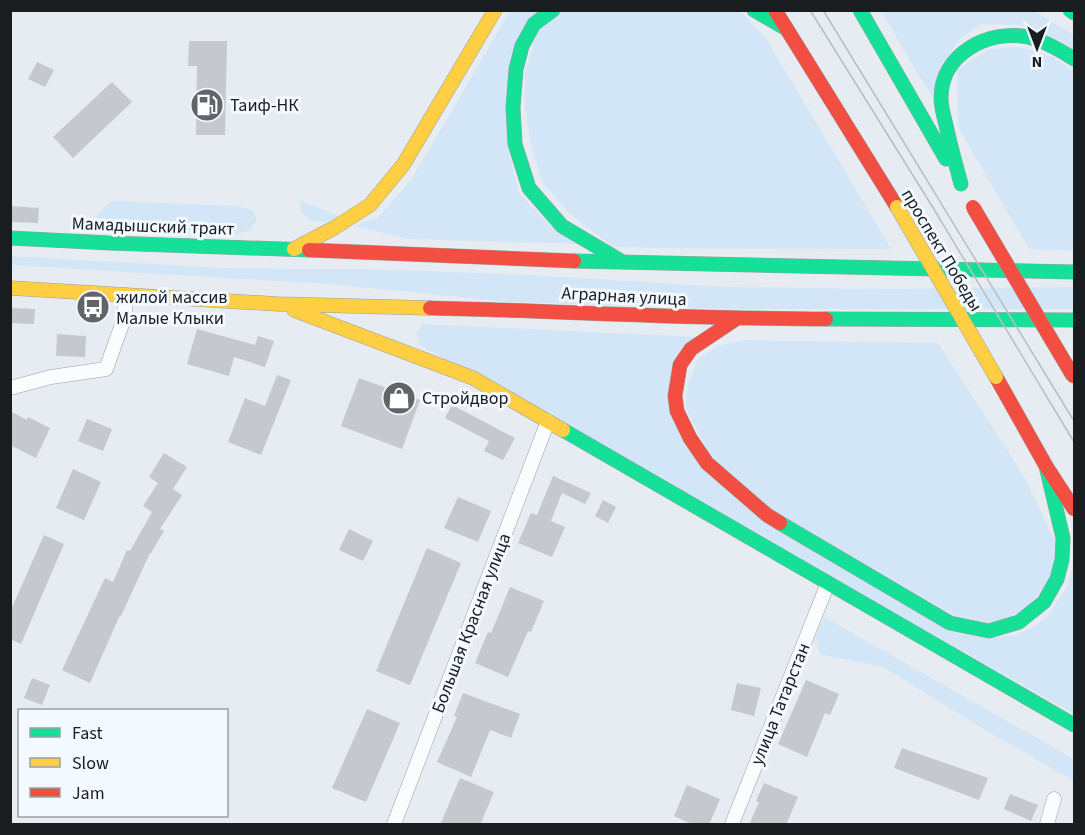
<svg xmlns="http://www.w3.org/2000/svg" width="1085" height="835" font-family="'Source Sans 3',sans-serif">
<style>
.green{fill:#d2e6f7}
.building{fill:#c5c9ce}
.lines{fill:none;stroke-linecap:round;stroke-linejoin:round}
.street-casing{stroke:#9ba0a3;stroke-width:15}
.fast-casing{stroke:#9ba0a3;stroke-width:15}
.slow-casing{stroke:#9ba0a3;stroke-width:15}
.jam-casing{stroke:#9ba0a3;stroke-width:15}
.street{stroke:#fbfcfd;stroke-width:14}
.fast{stroke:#16e098;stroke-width:14}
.slow{stroke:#ffcf43;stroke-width:14}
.jam{stroke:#f24e42;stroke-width:14}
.tram{stroke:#bcbdbe;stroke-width:1.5}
.slow-bridge-casing{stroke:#9ba0a3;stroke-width:15;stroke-linecap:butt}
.jam-bridge-casing{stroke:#9ba0a3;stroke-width:15;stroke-linecap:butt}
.slow-bridge{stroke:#ffcf43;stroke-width:14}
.jam-bridge{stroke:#f24e42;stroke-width:14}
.labels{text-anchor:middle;stroke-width:6;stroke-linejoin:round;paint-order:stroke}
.poi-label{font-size:18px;fill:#191d20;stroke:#f2f9ff;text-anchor:start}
.street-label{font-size:18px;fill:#191d20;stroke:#f2f9ff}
</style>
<rect width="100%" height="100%" fill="#e6ecf1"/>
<g class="green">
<polygon points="510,11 538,11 507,145 519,193 554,230 578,244 408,239 354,226 379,217 413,177"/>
<polygon points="562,11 740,11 765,37 891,249 653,248 613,247 571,215 542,182 531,144 525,109 525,72 538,29"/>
<polygon points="882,11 1034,11 1074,35 1074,50 1061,41 1022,25 980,24 958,41 943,65 932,96 910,61"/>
<polygon points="1019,47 1051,56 1074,71 1074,251 1029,249 958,127 957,70 989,49"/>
<polygon points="299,200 341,217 327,222 310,221 301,211"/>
<polygon points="115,201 239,206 254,211 257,220 250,230 241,233 101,224 95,218 108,203"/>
<polygon points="10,256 222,268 370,269 531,275 726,287 894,289 1074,287 1074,309 726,309 511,302 328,284 11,265"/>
<polygon points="422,324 697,337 671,381 709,476 986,639 1016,635 1035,626 1049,614 1067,587 1074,563 1074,714 420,345 416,333"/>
<polygon points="745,340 938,343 1025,478 1055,542 1054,566 1042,591 1021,612 990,623 956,616 769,509 709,453 686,408 688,384 698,359 718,346"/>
<polygon points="824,617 1074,759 1074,781 982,728 883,667 819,654 816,635"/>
</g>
<g class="building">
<polygon points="189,41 227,41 225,135 196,135 197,66 188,66"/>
<polygon points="37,62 54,70 45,87 28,79"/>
<polygon points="112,82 132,102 73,158 53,137"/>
<polygon points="10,206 39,208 38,223 10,222"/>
<polygon points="10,308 35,309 34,324 10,323"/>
<polygon points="197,329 255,345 258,336 274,341 265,367 234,357 229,376 187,364"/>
<polygon points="57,334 86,336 85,357 56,356"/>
<polygon points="277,375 291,380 261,455 228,442 245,398 265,406"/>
<polygon points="359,378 420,400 402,449 341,426"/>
<polygon points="452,405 515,438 503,460 484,451 489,441 445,418"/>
<polygon points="10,411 27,420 28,417 50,428 36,458 10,445"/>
<polygon points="87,419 112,429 103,451 78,441"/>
<polygon points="164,453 187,467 173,489 182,495 160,529 164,531 151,553 150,553 121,616 120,615 90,683 62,670 105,578 113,582 127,550 130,551 152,512 143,506 158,483 149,477"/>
<polygon points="73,469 101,482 84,520 56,508"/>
<polygon points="553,476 591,493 585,504 562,493 551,521 565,527 552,557 518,543 531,513 537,515"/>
<polygon points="458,497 491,511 478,542 444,528"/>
<polygon points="603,500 616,507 608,523 595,516"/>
<polygon points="349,529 373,541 363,561 339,550"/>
<polygon points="44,535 64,544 21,644 10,639 10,612"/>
<polygon points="427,548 461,563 410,685 376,671"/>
<polygon points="510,587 544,601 531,632 528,631 508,677 475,663 488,632 491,633"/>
<polygon points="32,678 50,685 42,705 24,698"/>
<polygon points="806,680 839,694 830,715 825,713 807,757 778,744"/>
<polygon points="737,683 761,688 754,716 731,710"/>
<polygon points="463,693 520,714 511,738 490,730 471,777 437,762 457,717 454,716"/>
<polygon points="367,709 400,723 366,802 332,788"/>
<polygon points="902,748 988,778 979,800 894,768"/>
<polygon points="460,778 494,792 480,825 440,825"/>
<polygon points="764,783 798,797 786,825 749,825 759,802 756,801"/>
<polygon points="687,785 720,799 709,825 694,825 674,816"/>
<polygon points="1010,794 1038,805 1031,821 1004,809"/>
</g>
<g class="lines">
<defs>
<g id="street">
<polyline points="10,388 51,377 106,369 125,316 125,295"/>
<polyline points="394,824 548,421"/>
<polyline points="732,824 828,583"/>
<polyline points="1047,824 1054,799"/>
</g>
<g id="fast">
<polyline points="553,10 534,24 522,46 516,69 513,108 515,144 529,188 562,226 621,261"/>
<polyline points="754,10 785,28"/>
<polyline points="860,10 946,159"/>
<polyline points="1070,10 1074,13"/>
<path d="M961 184C956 165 950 145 946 125 944 117 941 107 941 98 941 54 988 29 1028 37 1045 41 1060 50 1074 59"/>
<polyline points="10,238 110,243 309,250"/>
<polyline points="574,261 1074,272"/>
<polyline points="826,319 1074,320"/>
<polyline points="563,430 1074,725"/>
<polyline points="780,523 950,623 989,631 1019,622 1044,602 1057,579 1062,560 1063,538 1046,466"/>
</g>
<g id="slow">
<polyline points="294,249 334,228 370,205 403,165 495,10"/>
<polyline points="10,288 278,304 430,308"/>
<polyline points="294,310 473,378 563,430"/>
</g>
<g id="jam">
<polyline points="775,10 897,207"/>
<polyline points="309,250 574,261"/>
<path d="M430 308C562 311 694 319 826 319"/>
<polyline points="736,319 691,349 680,365 675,396 677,411 690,438 707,463 767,515 780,523"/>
<polyline points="996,377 1046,466 1074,509"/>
</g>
</defs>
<use href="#street" class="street-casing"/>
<use href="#fast" class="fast-casing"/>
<use href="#slow" class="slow-casing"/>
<use href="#jam" class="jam-casing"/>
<use href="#street" class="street"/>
<use href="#fast" class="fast"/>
<use href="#slow" class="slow"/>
<use href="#jam" class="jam"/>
<g class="tram">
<polyline points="810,10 932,206 1074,442"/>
<polyline points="823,10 1074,421"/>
</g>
<defs>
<polyline id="slow-bridge" points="897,207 996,377"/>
<polyline id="jam-bridge" points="973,207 1073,376"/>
</defs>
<use href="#slow-bridge" class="slow-bridge-casing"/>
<use href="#jam-bridge" class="jam-bridge-casing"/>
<use href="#slow-bridge" class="slow-bridge"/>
<use href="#jam-bridge" class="jam-bridge"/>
</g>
<defs>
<symbol id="fuel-disc" viewBox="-11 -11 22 22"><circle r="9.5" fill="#616569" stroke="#f2f9ff"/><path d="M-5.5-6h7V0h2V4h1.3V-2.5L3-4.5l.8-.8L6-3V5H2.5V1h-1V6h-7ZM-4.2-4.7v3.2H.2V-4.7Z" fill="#fff"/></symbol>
<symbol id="bus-disc" viewBox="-11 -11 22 22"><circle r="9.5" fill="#616569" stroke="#f2f9ff"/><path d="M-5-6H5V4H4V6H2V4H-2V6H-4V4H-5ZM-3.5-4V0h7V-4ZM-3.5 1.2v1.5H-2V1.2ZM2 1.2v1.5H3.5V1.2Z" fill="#fff"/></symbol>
<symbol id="shop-disc" viewBox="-11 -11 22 22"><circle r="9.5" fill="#616569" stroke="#f2f9ff"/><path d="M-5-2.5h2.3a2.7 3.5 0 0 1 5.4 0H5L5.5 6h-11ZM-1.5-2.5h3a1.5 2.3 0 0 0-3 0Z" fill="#fff"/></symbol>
</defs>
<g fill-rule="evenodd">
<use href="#fuel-disc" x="188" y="86" width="38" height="38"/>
<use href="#bus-disc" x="74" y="288" width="38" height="38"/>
<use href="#shop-disc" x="380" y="379" width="38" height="38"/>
</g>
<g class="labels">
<g class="poi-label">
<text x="230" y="111">Таиф-НК</text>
<text x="116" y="303">жилой массив<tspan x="116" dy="21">Малые Клыки</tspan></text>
<text x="422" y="404">Стройдвор</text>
</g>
<g class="street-label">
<text transform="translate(153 226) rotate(2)" y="6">Мамадышский тракт</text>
<text transform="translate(942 250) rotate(59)" y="6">проспект Победы</text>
<text transform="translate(624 296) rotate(3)" y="6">Аграрная улица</text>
<text transform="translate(471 623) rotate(-69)" y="6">Большая Красная улица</text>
<text transform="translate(780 704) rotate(-68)" y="6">улица Татарстан</text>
</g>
</g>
<rect width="1085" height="835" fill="none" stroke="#191d20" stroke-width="24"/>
<rect x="18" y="709" width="210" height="108" fill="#f2f9ff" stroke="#9ba1a6" stroke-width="1.5"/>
<rect x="30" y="728" width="30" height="9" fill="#16e098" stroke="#9ba1a6" stroke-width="1.5"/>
<text x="72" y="739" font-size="18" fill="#191d20">Fast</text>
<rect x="30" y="758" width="30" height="9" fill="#ffcf43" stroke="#9ba1a6" stroke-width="1.5"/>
<text x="72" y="769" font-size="18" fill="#191d20">Slow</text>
<rect x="30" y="788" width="30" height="9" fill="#f24e42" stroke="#9ba1a6" stroke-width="1.5"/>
<text x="72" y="799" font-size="18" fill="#191d20">Jam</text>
<g transform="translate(1037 48) rotate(180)" stroke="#f2f9ff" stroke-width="4.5" paint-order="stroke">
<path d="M0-4.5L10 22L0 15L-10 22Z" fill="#191d20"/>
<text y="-9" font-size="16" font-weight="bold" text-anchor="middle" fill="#191d20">N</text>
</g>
</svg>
